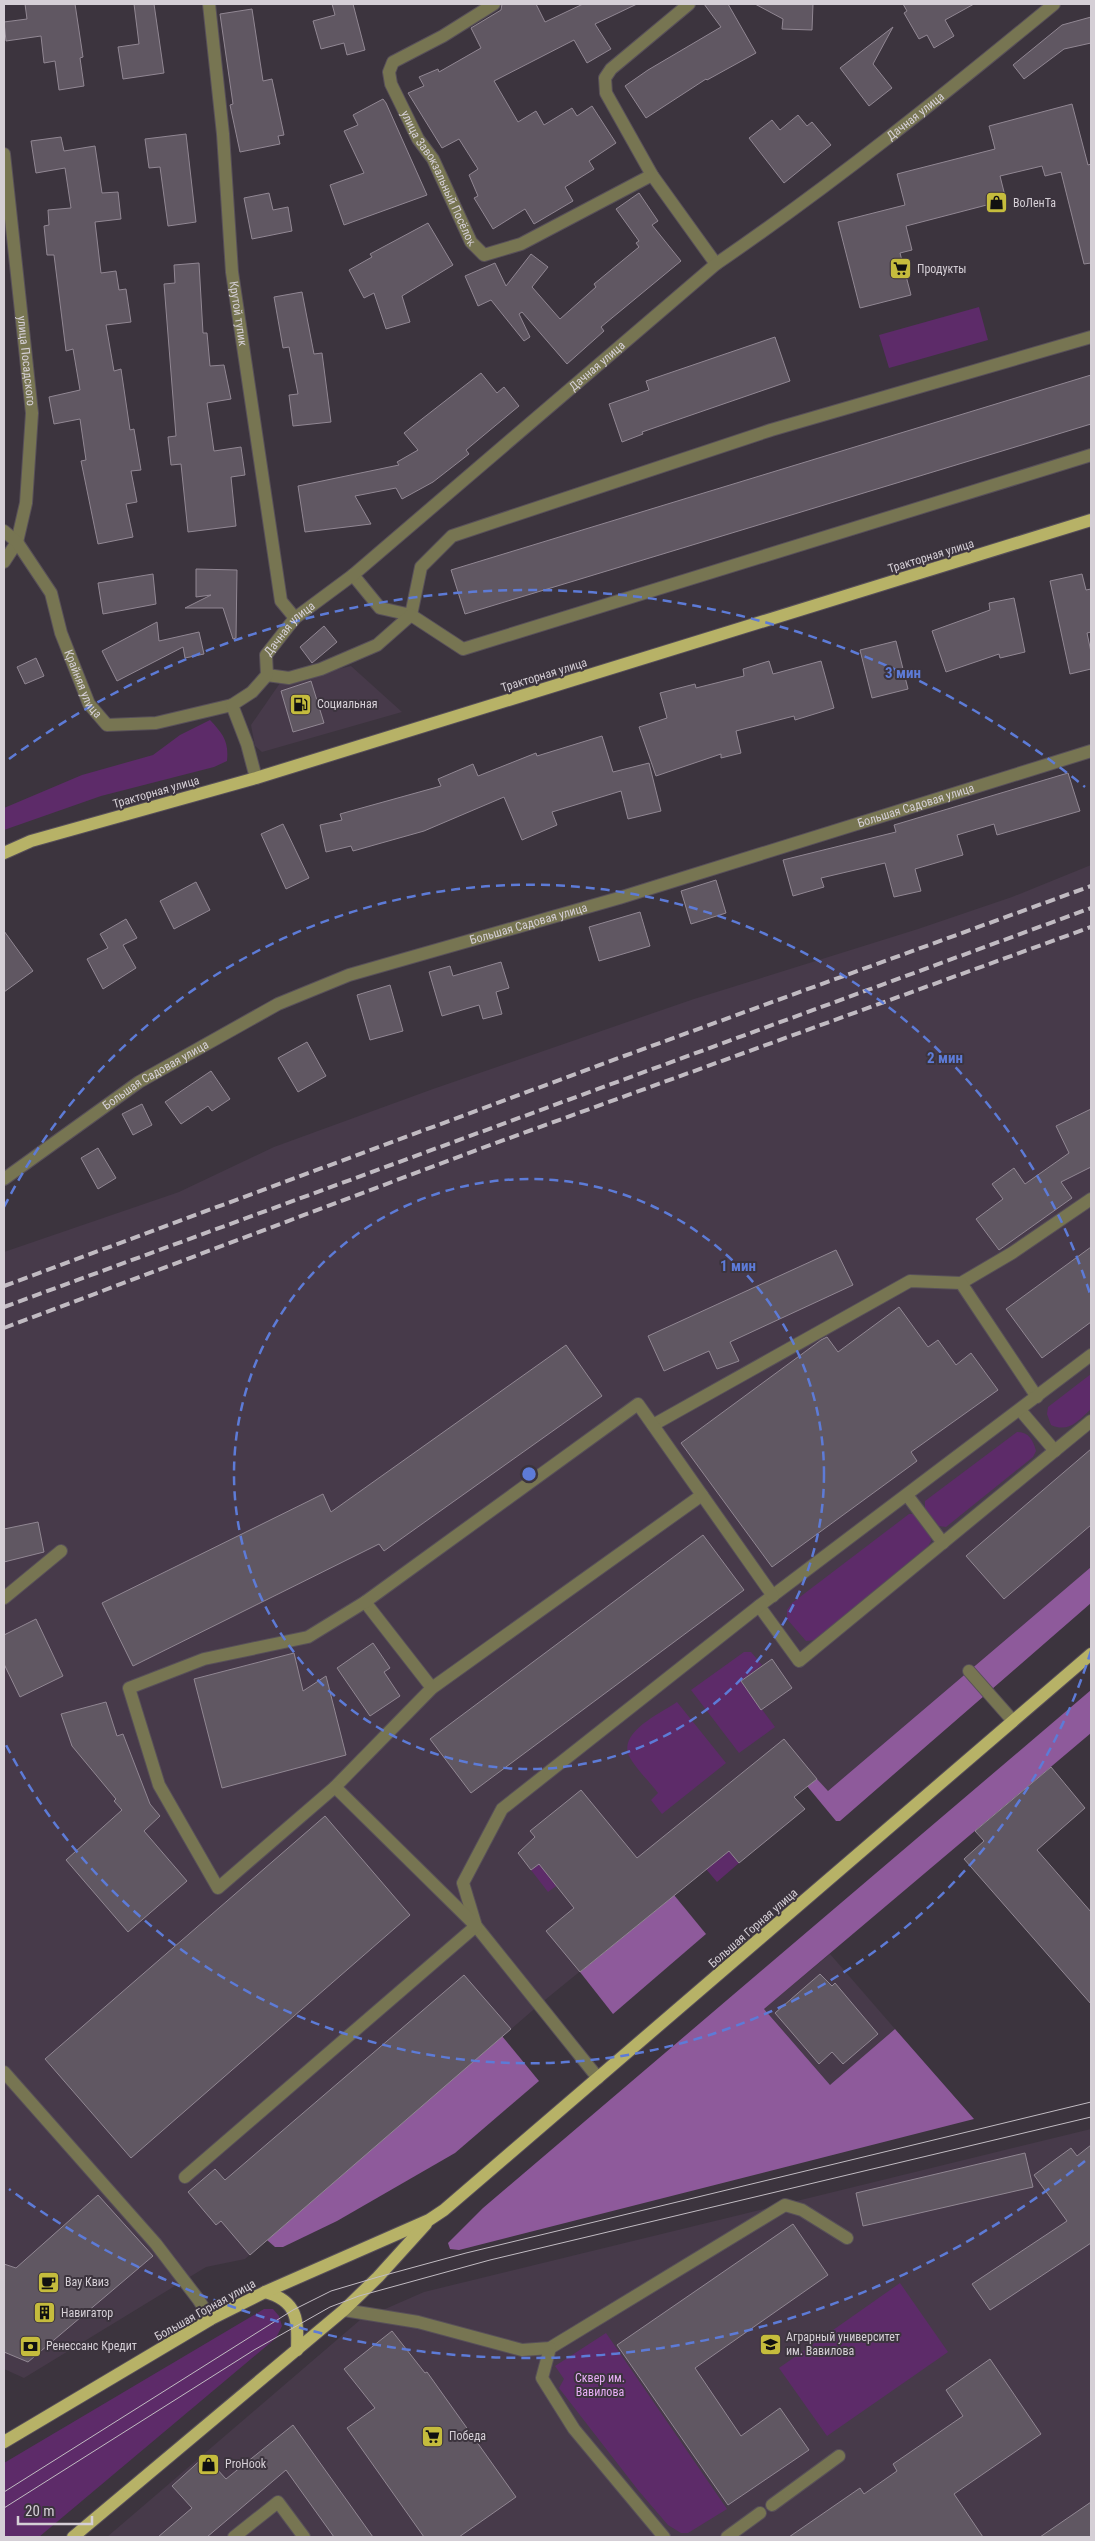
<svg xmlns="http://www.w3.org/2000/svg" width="1095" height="2541" font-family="'Roboto Condensed',sans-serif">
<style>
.built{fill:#473a4a}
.green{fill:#5d2b69}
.forest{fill:#8e5a9b}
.building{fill:#605762;stroke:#918793}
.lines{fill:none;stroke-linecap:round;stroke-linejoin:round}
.minor-casing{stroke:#585059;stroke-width:14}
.major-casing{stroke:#585059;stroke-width:14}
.minor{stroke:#777552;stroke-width:12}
.major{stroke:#b7b267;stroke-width:12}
.tram{stroke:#c1bbc2;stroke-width:1}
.rail{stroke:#c1bbc2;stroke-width:4;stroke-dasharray:10 5;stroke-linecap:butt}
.ring{fill:none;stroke:#5d7bd7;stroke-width:2.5;stroke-dasharray:9 6}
.labels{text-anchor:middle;stroke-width:4;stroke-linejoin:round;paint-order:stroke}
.street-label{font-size:12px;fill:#d5cfd6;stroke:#3c343e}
.poi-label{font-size:12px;fill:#d5cfd6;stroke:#3c343e;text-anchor:start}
.park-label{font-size:12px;fill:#e9aff7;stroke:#3c343e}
.centre{fill:#5d7bd7;stroke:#3c343e;stroke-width:2.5}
.ring-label{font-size:15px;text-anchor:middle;font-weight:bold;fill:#5d7bd7;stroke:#3c343e;stroke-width:4;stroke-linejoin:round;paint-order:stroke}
</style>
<rect width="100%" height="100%" fill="#3c343e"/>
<g class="built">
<polygon points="351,666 402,712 262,752 255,746 251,725 280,683"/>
<polygon points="1091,865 1091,1567 828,1791 816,1779 540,2004 245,2259 206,2267 24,2378 4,2369 4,1252 179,1192 274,1147 433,1089 694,999 918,929 1012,897"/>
<polygon points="830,1954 895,2029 830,2086 764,2009"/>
<polygon points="1091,2129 1091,2537 107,2537 360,2320 424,2292"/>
</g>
<g class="green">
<polygon points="979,307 988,340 889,368 879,335"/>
<path d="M210 720C223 734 229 741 227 761L214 767 101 796 4 830V808L82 775 153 755 180 735Z"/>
<path d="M1091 1374V1409C1078 1421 1069 1433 1051 1425L1047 1414 1048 1407Z"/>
<path d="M1017 1432C1029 1432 1033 1440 1036 1451L1033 1457 946 1527 939 1526 925 1508V1501Z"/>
<polygon points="909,1514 914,1514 930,1534 931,1541 928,1546 815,1640 806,1641 787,1619 787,1610 792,1603"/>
<polygon points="744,1652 751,1652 762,1665 741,1681 775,1727 739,1753 691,1690"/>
<path d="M677 1702 726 1763 662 1814 651 1800 658 1793C649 1781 636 1769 629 1756 618 1732 661 1713 677 1702Z"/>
<polygon points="729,1851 739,1863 717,1882 706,1869"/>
<polygon points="549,1855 567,1878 548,1892 531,1870"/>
<polygon points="900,2283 948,2352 827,2436 779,2368"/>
<polygon points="264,2309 273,2309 279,2316 282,2326 276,2338 39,2537 4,2537 4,2463"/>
<polygon points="606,2333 727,2509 688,2533 681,2533 668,2525 638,2490 559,2388 564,2379 555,2366"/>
</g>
<g class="forest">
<polygon points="1091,1567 1091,1603 840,1821 836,1821 807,1786 817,1779 828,1791"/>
<polygon points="1091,1690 1091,1733 764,2009 830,2085 895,2029 974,2119 459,2250 450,2249 448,2243 483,2208"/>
<polygon points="674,1895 706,1934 613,2014 580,1972"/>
<polygon points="502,2036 539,2081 455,2153 337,2221 283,2247 275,2247 267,2240"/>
</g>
<g class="building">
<polygon points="25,4 75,4 83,57 80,58 84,86 59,90 55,61 44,63 41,36 6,41 4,22 27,19"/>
<polygon points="134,4 154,4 164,73 123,79 118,47 139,44"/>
<polygon points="332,4 353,4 365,50 347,55 344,43 321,49 313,21 335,15"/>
<polygon points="502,4 536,4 545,22 583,4 637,4 595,24 611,49 587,63 574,40 494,81 518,122 536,111 544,125 572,108 577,116 592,106 616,143 589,161 594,169 565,187 573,201 534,224 525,209 493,229 474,198 478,196 469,175 478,169 459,139 442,148 408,93 424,86 419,77 438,69 439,72 481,48 471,28 501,10"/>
<polygon points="704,4 728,4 756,53 707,80 706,79 646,118 625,86 648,70 721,27"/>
<polygon points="755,4 813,4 812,30 782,29 783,19"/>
<polygon points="903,4 974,4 945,20 954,36 934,48 927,35 919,39 904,13 907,11"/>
<polygon points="252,9 263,81 272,79 284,135 278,136 280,144 240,152 230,105 233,104 220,14"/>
<polygon points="1091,17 1091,43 1064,49 1024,79 1013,65 1062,25"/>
<polygon points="893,27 873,64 892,88 869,106 840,68"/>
<polygon points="383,99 386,103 427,195 344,225 330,185 364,173 344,131 358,125 353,115"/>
<polygon points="1072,104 1088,165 1091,164 1091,263 1084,264 1061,172 1045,176 1042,166 1000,176 1006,200 906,226 912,250 900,253 911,295 860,308 838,222 905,205 897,174 995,149 989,126"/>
<polygon points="798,115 807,126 812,122 831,145 784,183 749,138 772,120 780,130"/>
<polygon points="186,134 196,222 168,226 160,167 149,168 145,139"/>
<polygon points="61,137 64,151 95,146 102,193 118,192 121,219 95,222 101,273 116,271 119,290 126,289 131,322 106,325 114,371 121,369 130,430 134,429 141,470 131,471 137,502 126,504 133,537 98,544 81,461 86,460 80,419 54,424 49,397 80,390 73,349 66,351 54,255 47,255 44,226 49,225 48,210 71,208 65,168 36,173 31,141"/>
<polygon points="269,193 273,210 288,207 292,231 252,239 244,198"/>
<polygon points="639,193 658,221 652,225 681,261 601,327 604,331 567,364 522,312 519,314 530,337 524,341 491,300 478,306 465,276 495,263 506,286 531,254 548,267 532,287 560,319 596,287 594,284 639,247 636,243 639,241 616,209"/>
<polygon points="428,223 453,265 402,296 410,322 386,329 374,293 364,298 349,270 372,257 370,254"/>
<polygon points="199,263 203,333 207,333 210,366 224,365 231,399 207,403 214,451 241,447 245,475 231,477 236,526 188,532 181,464 171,465 168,437 176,436 164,284 175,283 174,265"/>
<polygon points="302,292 314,354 322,353 331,422 293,426 289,395 298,394 289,347 283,348 274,297"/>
<polygon points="775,337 790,381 642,432 643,434 622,442 609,404 649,390 646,381"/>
<polygon points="481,373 497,393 504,387 519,406 466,450 469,454 433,482 402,499 396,488 355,496 371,524 305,532 298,486 399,465 397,462 418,450 404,433"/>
<polygon points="1091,375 1091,424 465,614 451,570"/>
<polygon points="196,569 237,570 236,638 233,639 223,608 185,608 211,595 196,597"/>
<polygon points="153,574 156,604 103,614 98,583"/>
<polygon points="1082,574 1086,590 1091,589 1091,632 1087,633 1091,652 1091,669 1070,674 1050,581"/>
<polygon points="1014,598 1025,652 1000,658 999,654 946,672 932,631 990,610 989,603"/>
<polygon points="157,622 159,641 199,632 204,654 185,658 183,647 117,681 102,651"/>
<polygon points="324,626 337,642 312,663 300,647"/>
<polygon points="896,641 908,689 872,698 860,650"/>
<polygon points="36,658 44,676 25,684 17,667"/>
<polygon points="769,661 773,674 821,661 834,708 795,720 794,716 736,731 741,753 721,758 721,754 656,776 639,727 667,718 660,693 695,684 696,688 744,676 743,669"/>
<polygon points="311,681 324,723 293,732 281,691"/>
<polygon points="602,736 613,772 649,763 661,811 628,819 621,791 552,812 557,825 522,840 504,797 424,831 353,851 351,846 326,852 320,825 342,820 340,814 441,786 438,779 473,764 478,776 536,753 537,756"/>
<polygon points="1068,773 1080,811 997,835 994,824 957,835 963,855 915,869 921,891 894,897 885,863 821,878 824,887 793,896 783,860 896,832 894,825"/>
<polygon points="283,824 309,878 286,889 261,834"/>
<polygon points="716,880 726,913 691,924 681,891"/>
<polygon points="196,882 210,910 174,929 160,901"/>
<polygon points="640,912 650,946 599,961 589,927"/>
<polygon points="126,919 137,938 123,945 136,968 103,989 87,959 108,948 100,934"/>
<polygon points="4,931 33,971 4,992"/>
<polygon points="501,962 509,988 496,992 502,1014 483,1019 479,1005 442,1016 429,972 450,966 453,976"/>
<polygon points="390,985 403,1031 370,1040 357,995"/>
<polygon points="307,1042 326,1076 298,1092 278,1058"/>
<polygon points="211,1071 230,1099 212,1111 208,1106 181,1124 165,1102"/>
<polygon points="142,1104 152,1125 133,1135 122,1114"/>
<polygon points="1091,1109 1091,1167 1061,1182 1072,1198 999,1250 976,1219 1003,1199 992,1184 1014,1168 1025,1184 1069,1153 1056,1126"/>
<polygon points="98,1148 116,1178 98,1189 81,1158"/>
<polygon points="1091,1247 1091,1322 1042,1358 1006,1309"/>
<polygon points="836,1250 853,1285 730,1342 739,1361 717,1369 709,1351 664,1371 648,1336"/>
<polygon points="899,1307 928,1347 938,1340 956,1365 971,1353 998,1390 911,1452 917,1461 772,1567 681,1443 821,1340 827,1337 838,1352"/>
<polygon points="566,1345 602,1396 384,1551 379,1544 133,1666 102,1603 323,1494 331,1512"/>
<polygon points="1091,1449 1091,1525 1004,1599 966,1556"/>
<polygon points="38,1522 44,1552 4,1562 4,1529"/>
<polygon points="703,1535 744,1590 471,1793 430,1739"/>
<polygon points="36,1619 63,1676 20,1697 4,1664 4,1635"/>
<polygon points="373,1643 390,1668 384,1672 400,1696 370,1716 337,1668"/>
<polygon points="294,1653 303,1691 326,1676 346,1755 222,1788 194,1679"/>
<polygon points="772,1659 792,1688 761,1710 741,1681"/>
<polygon points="106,1702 117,1736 123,1734 150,1804 160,1816 144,1831 187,1881 128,1932 66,1860 122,1810 114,1801 116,1799 72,1746 61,1714"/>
<polygon points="784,1739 817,1779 794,1797 805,1809 739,1863 729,1851 580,1972 546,1931 574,1908 539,1864 531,1870 518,1853 535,1837 530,1831 581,1790 637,1858"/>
<polygon points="1051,1767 1085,1808 1037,1850 1091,1912 1091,2004 964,1859 984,1841 975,1831"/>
<polygon points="325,1816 410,1915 131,2158 45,2059"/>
<polygon points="820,1974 832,1986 835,1983 878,2034 843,2064 832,2052 819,2064 775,2013"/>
<polygon points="464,1975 511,2029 250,2255 221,2221 216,2225 188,2192 215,2169 225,2180"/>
<polygon points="1091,2145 1091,2243 990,2310 972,2284 1067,2221 1034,2175 1071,2148 1077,2156"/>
<polygon points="1025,2153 1033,2187 863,2226 856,2193"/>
<polygon points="98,2195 153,2256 28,2362 4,2352 4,2264 16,2268"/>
<polygon points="793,2224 828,2275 695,2368 741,2436 780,2408 809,2450 728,2505 617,2345"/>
<polygon points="392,2331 425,2373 427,2372 516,2497 459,2537 424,2537 347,2428 375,2408 344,2369"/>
<polygon points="990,2359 1041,2434 954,2494 983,2537 789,2537 860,2488 864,2494 897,2471 893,2464 963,2416 946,2390"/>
<polygon points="293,2425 373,2537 334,2537 286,2470 207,2537 158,2537 192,2508 172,2486 205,2456 226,2479"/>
<polygon points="1091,2502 1091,2537 1040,2537"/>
</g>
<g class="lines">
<defs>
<g id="minor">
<path id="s1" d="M209 4 223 134 232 272 281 601 295 618"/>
<path id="s2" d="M494 4 443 36 393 62 389 72 391 84 418 139 433 159 471 242 484 255 521 244 652 175"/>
<polyline points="689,4 611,69 605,78 606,93 652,175 716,264"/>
<path id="s3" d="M4 154 32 413 26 503 17 542 4 562"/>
<path id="s4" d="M4 531 17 542 51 593 61 633 89 704 107 725 156 723 232 705"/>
<polyline points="353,575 380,608 411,615 421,567 452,536 771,430 1091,337"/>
<polyline points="267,675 289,678 321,669 377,645 411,615 463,649 1091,455"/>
<path id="s5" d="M256 778 247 744 232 705 252 692 267 675 266 655 295 618 353 575 716 264C833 184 945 94 1054 4"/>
<path id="s6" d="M4 1179 139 1082 278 1004 349 975 619 898 1091 751"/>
<polyline points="961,1283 1012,1253 1091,1199"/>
<polyline points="1020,1410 1055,1451"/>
<polyline points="653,1425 910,1281 961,1283 1037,1397"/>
<polyline points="907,1495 943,1543"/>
<polyline points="4,1598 61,1551"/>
<polyline points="365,1602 432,1688"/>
<polyline points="759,1606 799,1661 1091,1421"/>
<polyline points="969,1671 1013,1721"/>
<polyline points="335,1787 432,1688 702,1495"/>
<polyline points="4,2072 156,2244 198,2299 211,2319"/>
<polyline points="598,2078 476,1926 463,1883 502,1809 759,1606 1091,1355"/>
<polyline points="185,2177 476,1926 335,1787 218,1888 159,1785 129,1688 204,1659 308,1637 365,1602 638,1404 773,1596"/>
<polyline points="344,2310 418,2322 522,2350 550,2348 785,2205 802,2210 847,2238"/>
<polyline points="550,2348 542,2378 574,2429 664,2537"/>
<polyline points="772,2505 839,2456"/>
<polyline points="234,2537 278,2502 304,2537"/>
<polyline points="727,2537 760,2513"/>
</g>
<g id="major">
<polyline points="4,853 31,841 256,778 1091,520"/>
<path d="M265 2292C298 2301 298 2320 297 2350"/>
<polyline points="4,2442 211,2319 265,2292 429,2220 444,2210 1091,1654"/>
<polyline points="73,2537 344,2310 378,2277 426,2224"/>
</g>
</defs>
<use href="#minor" class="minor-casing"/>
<use href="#major" class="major-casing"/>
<use href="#minor" class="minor"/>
<use href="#major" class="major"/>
<g class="tram">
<polyline points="4,2492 258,2332 293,2310 331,2291 378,2277 466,2253 1091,2102"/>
<polyline points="4,2508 254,2350 330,2307 359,2296 490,2260 1091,2117"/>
</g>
<g class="rail">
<polyline points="4,1286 624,1056 1091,886"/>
<polyline points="4,1307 1091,908"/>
<polyline points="4,1328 482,1148 1091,927"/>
</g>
</g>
<g class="ring">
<circle cx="529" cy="1474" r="295"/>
<path d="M1091 1651A589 589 0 0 1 4 1741M4 1207A589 589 0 0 1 1091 1297"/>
<path d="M1085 2161A884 884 0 0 1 9 2189M9 759A884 884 0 0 1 1085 787"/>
</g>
<defs>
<symbol id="shop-square" viewBox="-11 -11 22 22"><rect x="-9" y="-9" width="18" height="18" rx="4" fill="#c5bc3d" stroke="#3c343e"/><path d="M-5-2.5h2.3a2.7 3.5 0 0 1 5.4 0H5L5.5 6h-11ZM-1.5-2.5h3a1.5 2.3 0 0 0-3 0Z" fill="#111"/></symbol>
<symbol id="supermarket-square" viewBox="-11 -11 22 22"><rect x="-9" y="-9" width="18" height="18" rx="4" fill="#c5bc3d" stroke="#3c343e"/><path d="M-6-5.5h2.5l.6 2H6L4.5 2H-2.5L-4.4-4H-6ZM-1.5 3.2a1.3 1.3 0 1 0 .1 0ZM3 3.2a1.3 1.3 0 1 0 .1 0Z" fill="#111"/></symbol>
<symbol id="fuel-square" viewBox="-11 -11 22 22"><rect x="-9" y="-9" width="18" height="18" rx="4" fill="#c5bc3d" stroke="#3c343e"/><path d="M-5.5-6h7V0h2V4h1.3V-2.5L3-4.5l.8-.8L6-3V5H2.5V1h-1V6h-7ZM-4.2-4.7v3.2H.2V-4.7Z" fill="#111"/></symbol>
<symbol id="cafe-square" viewBox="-11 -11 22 22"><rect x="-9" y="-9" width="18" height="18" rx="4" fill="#c5bc3d" stroke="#3c343e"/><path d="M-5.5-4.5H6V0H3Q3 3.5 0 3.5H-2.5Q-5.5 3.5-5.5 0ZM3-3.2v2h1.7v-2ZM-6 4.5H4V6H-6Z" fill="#111"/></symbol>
<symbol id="building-square" viewBox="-11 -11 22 22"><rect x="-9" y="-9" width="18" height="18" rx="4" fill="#c5bc3d" stroke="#3c343e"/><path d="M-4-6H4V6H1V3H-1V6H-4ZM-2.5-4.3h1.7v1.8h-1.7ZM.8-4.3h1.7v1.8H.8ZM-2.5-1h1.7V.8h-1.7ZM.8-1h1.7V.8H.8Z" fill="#111"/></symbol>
<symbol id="university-square" viewBox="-11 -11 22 22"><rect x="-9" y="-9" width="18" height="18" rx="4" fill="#c5bc3d" stroke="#3c343e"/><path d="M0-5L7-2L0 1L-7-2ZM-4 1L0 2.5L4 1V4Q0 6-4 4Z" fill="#111"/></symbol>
<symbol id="bank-square" viewBox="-11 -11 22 22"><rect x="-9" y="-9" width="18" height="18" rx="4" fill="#c5bc3d" stroke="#3c343e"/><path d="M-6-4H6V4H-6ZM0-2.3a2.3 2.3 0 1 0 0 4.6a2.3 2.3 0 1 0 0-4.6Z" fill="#111"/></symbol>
</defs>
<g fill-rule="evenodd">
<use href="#shop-square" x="984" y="190" width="25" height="25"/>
<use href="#supermarket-square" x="888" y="256" width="25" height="25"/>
<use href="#fuel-square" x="288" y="692" width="25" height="25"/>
<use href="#cafe-square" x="36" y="2270" width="25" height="25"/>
<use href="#building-square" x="32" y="2300" width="25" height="25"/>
<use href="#university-square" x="758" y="2332" width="25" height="25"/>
<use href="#bank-square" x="18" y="2334" width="25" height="25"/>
<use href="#supermarket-square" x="420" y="2424" width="25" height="25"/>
<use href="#shop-square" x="196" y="2452" width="25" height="25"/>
</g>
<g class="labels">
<g class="street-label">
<text dy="4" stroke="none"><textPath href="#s5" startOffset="989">Дачная улица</textPath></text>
<text dy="4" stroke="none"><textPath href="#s2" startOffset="245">улица Завокзальный Посёлок</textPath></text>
<text dy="4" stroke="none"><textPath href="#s1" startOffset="311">Крутой тупик</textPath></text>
<text dy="4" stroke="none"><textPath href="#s3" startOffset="208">улица Посадского</textPath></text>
<text dy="4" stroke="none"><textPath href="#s5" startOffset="584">Дачная улица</textPath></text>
<text transform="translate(931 556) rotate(-17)" y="4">Тракторная улица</text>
<text dy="4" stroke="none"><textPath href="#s5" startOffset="179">Дачная улица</textPath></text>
<text transform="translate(544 675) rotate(-17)" y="4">Тракторная улица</text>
<text dy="4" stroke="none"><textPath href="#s4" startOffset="175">Крайняя улица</textPath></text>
<text transform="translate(156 792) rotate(-16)" y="4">Тракторная улица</text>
<text dy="4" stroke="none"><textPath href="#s6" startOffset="994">Большая Садовая улица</textPath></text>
<text dy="4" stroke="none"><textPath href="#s6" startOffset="589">Большая Садовая улица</textPath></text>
<text dy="4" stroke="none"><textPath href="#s6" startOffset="184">Большая Садовая улица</textPath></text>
<text transform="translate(753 1928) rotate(-41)" y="4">Большая Горная улица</text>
<text transform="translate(205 2310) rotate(-29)" y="4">Большая Горная улица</text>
</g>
<g class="poi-label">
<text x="1013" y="207">ВоЛенТа</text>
<text x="917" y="273">Продукты</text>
<text x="317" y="708">Социальная</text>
<text x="65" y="2286">Вау Квиз</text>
<text x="61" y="2317">Навигатор</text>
<text x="786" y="2341">Аграрный университет<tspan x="786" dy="14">им. Вавилова</tspan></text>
<text x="46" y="2350">Ренессанс Кредит</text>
<text x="449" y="2440">Победа</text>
<text x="225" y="2468">ProHook</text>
</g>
<g class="park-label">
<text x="600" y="2382">Сквер им.<tspan x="600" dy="14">Вавилова</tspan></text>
</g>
</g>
<circle cx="529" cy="1474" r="8" class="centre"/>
<g class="ring-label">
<text x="903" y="678">3 мин</text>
<text x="945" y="1063">2 мин</text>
<text x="738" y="1271">1 мин</text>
</g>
<rect width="1095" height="2541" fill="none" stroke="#d5cfd6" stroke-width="10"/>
<path d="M18 2516v8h74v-8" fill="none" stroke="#d5cfd6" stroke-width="2.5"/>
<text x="25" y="2516" font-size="15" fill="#d5cfd6" stroke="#3c343e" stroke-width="4" paint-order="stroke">20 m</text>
</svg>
